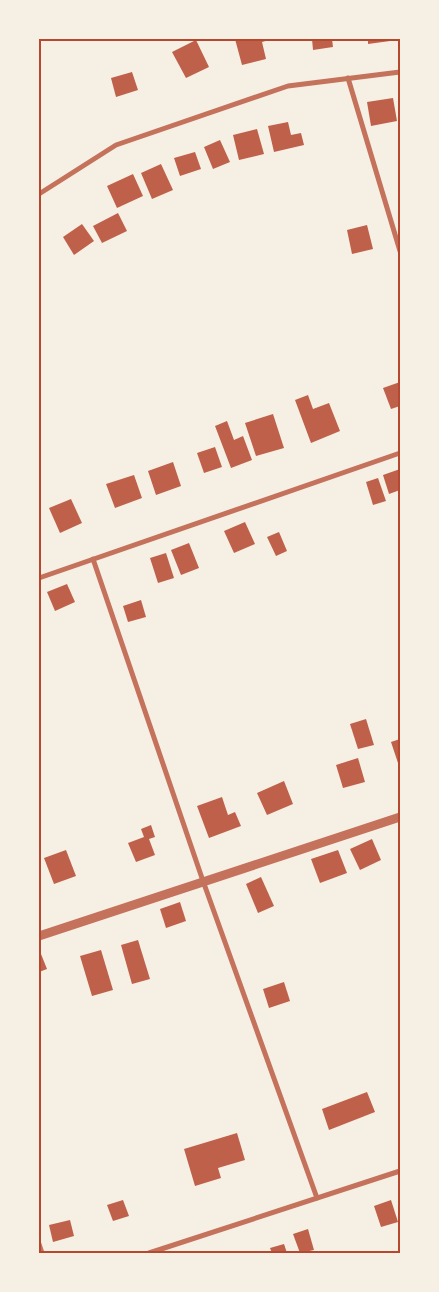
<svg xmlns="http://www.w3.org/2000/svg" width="439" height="1292" font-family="Montserrat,sans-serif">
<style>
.building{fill:#bf614a}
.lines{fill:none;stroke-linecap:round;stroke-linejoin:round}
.minor{stroke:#c5725c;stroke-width:5}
.tertiary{stroke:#c5725c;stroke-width:9}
.neatline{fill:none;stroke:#b5482f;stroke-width:2}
</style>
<rect width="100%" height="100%" fill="#f6efe4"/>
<g class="building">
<polygon points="235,39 273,39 262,42 266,59 242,65"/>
<polygon points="312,39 332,39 333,47 313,50"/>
<polygon points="368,39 389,39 390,41 368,44"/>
<polygon points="196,40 209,67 186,78 172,52"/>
<polygon points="132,72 138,90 116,97 111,78"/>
<polygon points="393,98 397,121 371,126 367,102"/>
<polygon points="288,122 291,135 301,133 304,145 274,152 268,126"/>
<polygon points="257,129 264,154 239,160 233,135"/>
<polygon points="220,140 230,162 213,169 204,147"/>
<polygon points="195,152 201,169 180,176 174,158"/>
<polygon points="161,164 173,190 152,199 141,173"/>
<polygon points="133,174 143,196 117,208 107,186"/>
<polygon points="118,213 127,231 102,243 93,226"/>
<polygon points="82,224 94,241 74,255 63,237"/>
<polygon points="367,225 373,249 352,254 347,230"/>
<polygon points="400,382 400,406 391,409 383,388"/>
<polygon points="308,395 313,409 329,403 340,431 311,443 295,400"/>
<polygon points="273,414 284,448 256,456 245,423"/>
<polygon points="227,421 234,440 243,436 252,460 231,468 215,426"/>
<polygon points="215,447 222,467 204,473 197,453"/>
<polygon points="173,462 181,486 156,495 148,471"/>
<polygon points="400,469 400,490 389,494 383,475"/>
<polygon points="134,475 142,498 115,508 106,484"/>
<polygon points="378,478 386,501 373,505 366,482"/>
<polygon points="71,499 82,523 60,533 49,508"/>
<polygon points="245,522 255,544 234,553 224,531"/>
<polygon points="279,532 287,551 276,556 267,537"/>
<polygon points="189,543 199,568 181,575 171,550"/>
<polygon points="166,553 174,578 158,583 150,558"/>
<polygon points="67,584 75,602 55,611 47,592"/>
<polygon points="141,600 146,617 128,622 123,606"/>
<polygon points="366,719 374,745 358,749 350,724"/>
<polygon points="400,739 400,769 391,742"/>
<polygon points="358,758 365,782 343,788 336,765"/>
<polygon points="284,781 293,804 267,815 257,793"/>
<polygon points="222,797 228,815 235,812 241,826 209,838 197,806"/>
<polygon points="151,825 155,837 149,839 155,855 136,862 128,843 144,837 141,829"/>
<polygon points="372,839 381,860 360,870 350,849"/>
<polygon points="66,850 76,876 54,884 44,858"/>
<polygon points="338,850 347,873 320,883 311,859"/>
<polygon points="261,877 274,906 258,913 246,884"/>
<polygon points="180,902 186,921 166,928 160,909"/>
<polygon points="138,940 150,979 132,984 121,945"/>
<polygon points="39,949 47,969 39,972"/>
<polygon points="101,950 113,990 92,996 80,956"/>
<polygon points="284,982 290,1001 269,1008 263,989"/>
<polygon points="367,1092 375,1112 329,1130 322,1109"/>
<polygon points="237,1133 245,1160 218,1168 221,1178 195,1186 184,1149"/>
<polygon points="123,1200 129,1216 113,1221 107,1205"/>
<polygon points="391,1200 398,1222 381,1227 374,1206"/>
<polygon points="70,1220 74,1236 53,1242 49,1225"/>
<polygon points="308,1229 314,1250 300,1253 293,1234"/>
<polygon points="284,1244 287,1253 272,1253 270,1248"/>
</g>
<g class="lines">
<g class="minor">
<polyline points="348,78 400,251"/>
<polyline points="39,194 116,145 288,86 400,72"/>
<polyline points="93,559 203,881 317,1198"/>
<polyline points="39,578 400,453"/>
<polyline points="39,1244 42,1253"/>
<polyline points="149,1253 400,1171"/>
</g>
<polyline class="tertiary" points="39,936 400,817"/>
</g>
<rect width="439" height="1292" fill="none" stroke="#f6efe4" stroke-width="80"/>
<rect x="40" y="40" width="359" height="1212" class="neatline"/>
</svg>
